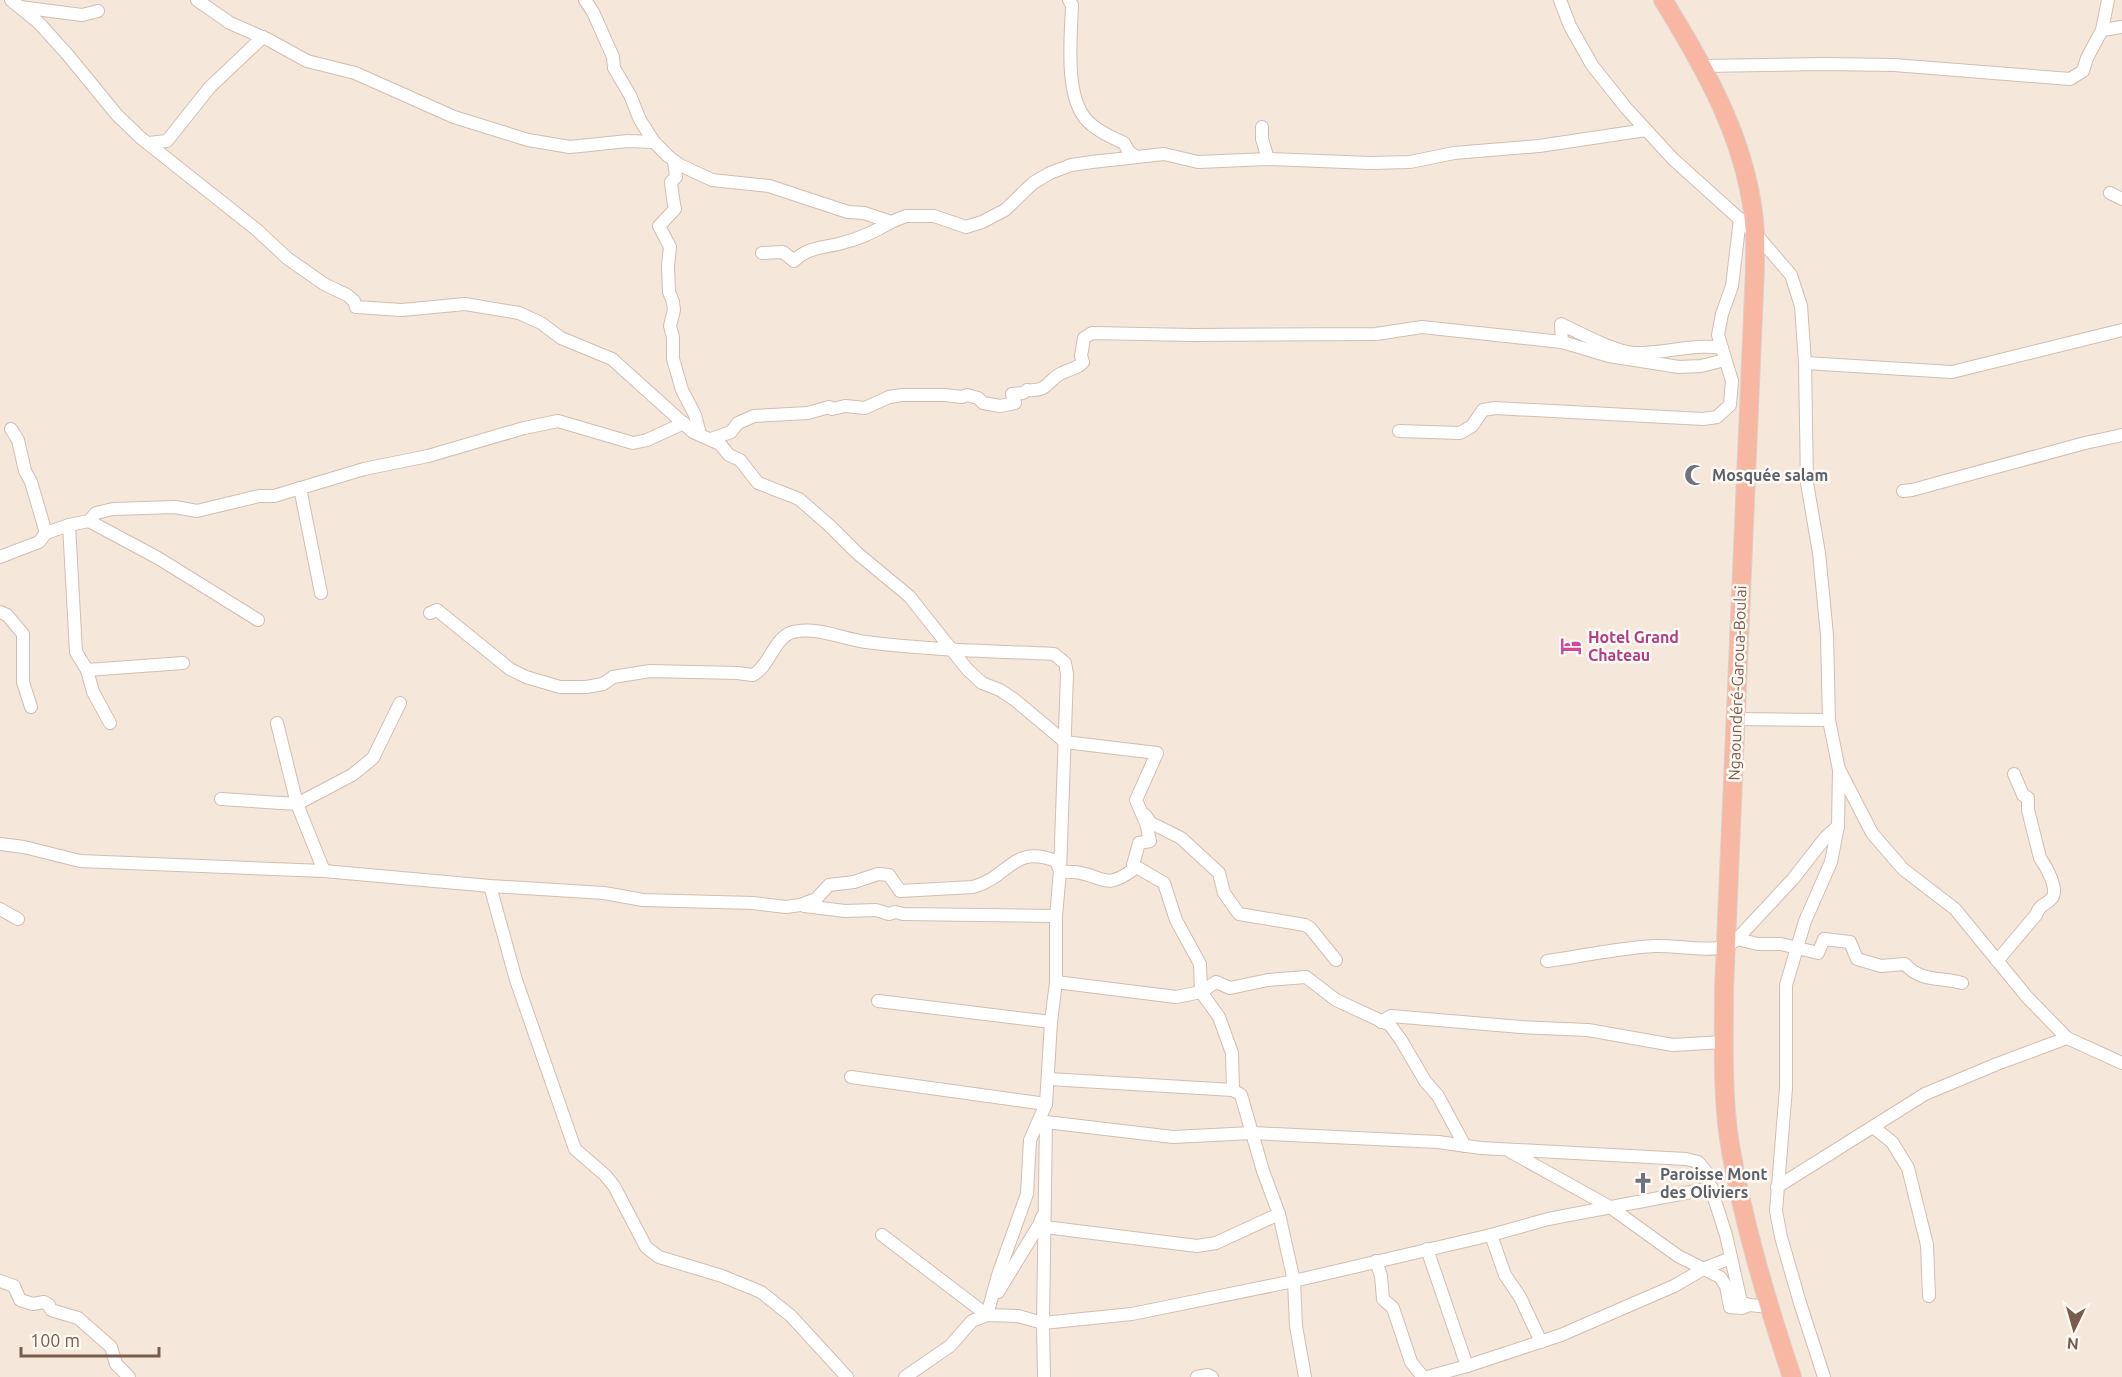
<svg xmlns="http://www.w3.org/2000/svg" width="2122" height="1377" font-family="Ubuntu,sans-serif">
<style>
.residential{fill:#f5e8da}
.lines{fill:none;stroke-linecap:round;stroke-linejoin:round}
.minor-casing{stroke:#d1beb0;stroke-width:14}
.highway-casing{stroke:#dad1cd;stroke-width:20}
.minor{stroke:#fff;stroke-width:12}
.highway{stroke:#f7b7a3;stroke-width:18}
.labels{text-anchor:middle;stroke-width:5;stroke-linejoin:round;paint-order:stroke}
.worship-label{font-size:16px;font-weight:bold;fill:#5b616d;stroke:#fffaf3;text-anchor:start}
.hotel-label{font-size:16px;font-weight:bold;fill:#b23c85;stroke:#fffaf3;text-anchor:start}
.street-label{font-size:16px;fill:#7a5c4d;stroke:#fffaf3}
</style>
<rect width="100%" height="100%" fill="#fdf6ec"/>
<rect class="residential" x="0" y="0" width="2122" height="1377"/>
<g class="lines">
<defs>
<g id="minor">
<polyline points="11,0 39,23 67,54 117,115 141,138 257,230 287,258 324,284 347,295 354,301 356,307 402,310 465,304 519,313 541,323 561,338 612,359 693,432 720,444 729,455 740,460 758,483 799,499 830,526 857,553 909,596 967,669 982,683 1000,690 1015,700 1065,742 1157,753 1136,800 1146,823 1150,841 1139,843 1133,865 1164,883 1176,920 1200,964 1201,992 1219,1017 1232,1053 1233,1090 1241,1095 1263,1171 1279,1214 1294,1281 1296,1326 1305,1377"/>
<polyline points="197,0 230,23 269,40 307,61 355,73 454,117 528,140 570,147 628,141 654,142 668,156 680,165 712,180 769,186 848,212 864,213 891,222 906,216 934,216 966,227 982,222 1005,210 1033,183 1050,173 1071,165 1092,162 1164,154 1198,162 1268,159 1370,163 1410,162 1454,153 1539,146 1646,130"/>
<polyline points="585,0 593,12 613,57 614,68 630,95 640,120 654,142"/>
<path d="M1069 0 1072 5C1071 38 1063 104 1092 125 1101 133 1113 138 1124 143L1129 152 1135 156"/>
<polyline points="1560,0 1570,26 1592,65 1626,108 1673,159 1755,233 1791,275 1801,306 1805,363 1807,483 1819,553 1827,635 1829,720 1839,770 1838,826 1831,862 1805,921 1786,985 1786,1088 1776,1211 1781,1237 1800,1303 1824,1377"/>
<polyline points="20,7 82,15 98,11"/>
<polyline points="2102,30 2122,27"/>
<polyline points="1703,66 1824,64 1894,65 2070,79 2083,71 2087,58 2102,30 2108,0"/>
<polyline points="1262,127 1262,139 1268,159"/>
<polyline points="149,143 167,141 210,87 263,37"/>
<path d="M674 161 676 177 671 182C672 191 673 200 675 209L659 226 670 247 668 266 669 292 673 302 674 310 670 326 673 337V359L682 390 695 415 700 434"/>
<polyline points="2110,193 2122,199"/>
<path d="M762 253 783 252 794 261C807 247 824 248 842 243 859 239 876 231 891 222"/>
<path d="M1562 342 1561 324C1580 333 1615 352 1634 353 1664 354 1693 343 1722 348"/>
<polyline points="1805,363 1952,372 2122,330"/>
<polyline points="11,429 18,440 25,471 31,482 46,533"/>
<polyline points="1399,431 1460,433 1472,426 1483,410 1495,408 1703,419 1717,417 1730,405 1732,381 1718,335 1722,314 1732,286 1740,219"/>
<path d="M711 439 731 432 738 423 754 416 808 413 829 407 832 409 845 406 865 408 889 397 902 395H945L962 397 967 395 978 398 983 403 1000 406 1015 403 1012 394 1023 393 1027 390C1049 392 1047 380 1062 373 1068 370 1074 369 1080 365L1083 362 1081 356 1084 338 1092 333 1192 335 1376 334 1422 327 1562 342 1609 356 1679 367 1701 366 1725 360"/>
<polyline points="300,488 321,593"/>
<polyline points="1903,491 1912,490 2085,443 2122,435"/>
<polyline points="89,521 158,558 258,620"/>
<polyline points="69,525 76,652 87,670 183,663"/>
<polyline points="0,557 39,542 46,533 69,525 89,521 96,513 113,509 175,507 197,511 259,496 274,496 364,469 428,456 524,428 558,421 633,443 647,440 684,423"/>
<polyline points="0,612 7,615 23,634 23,682 31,707"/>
<path d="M430 613 437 610 510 669 526 677 560 687H586L603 684 613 677 650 671 737 673 753 675C770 666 774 637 793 632 816 626 843 639 866 642 928 650 992 651 1054 654L1065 663 1067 674 1060 871 1056 916V982"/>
<polyline points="87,670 93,692 110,723"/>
<polyline points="1736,719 1829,720"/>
<polyline points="277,723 297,804 324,871"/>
<polyline points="1840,771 1872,833 1903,869 1955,909 2027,997 2067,1038 2122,1063"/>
<polyline points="221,799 297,804 352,775 373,758 400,703"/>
<polyline points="1145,815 1151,823 1181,838 1219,873 1224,893 1239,914 1305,925 1310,928 1336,960"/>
<path d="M0 844 24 847 80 861 324 871 490 886 604 893 643 900 753 903 786 907 800 905 816 899 829 885 854 882 878 874 889 875 900 891 973 887C1010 877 1012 844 1056 861L1060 871C1065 872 1070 872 1075 872 1105 876 1104 891 1134 869L1133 865"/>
<polyline points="490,886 516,980 575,1149 605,1175 614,1186 646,1247 659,1257 722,1276 761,1292 791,1316 847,1377"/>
<polyline points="804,906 845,911 876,910 889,914 895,912 903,914 1056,916"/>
<polyline points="0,909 18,919"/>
<polyline points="1737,939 1793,879 1825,838 1838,826"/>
<path d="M1547 961C1583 956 1618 948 1654 946 1675 945 1704 952 1725 947 1729 946 1733 942 1737 939L1758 944H1781L1818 953 1824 939 1850 942 1857 959 1881 966 1905 964C1920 982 1941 977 1962 983"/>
<path d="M1997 961 2036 915C2041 902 2046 906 2052 898 2059 889 2046 866 2040 858L2028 810V798L2023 795 2014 774"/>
<polyline points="878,1001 1051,1022"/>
<polyline points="1381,1022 1391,1016 1521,1027 1588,1030 1673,1045 1724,1042"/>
<polyline points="851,1077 1046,1104"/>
<polyline points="1049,1079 1233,1090"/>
<polyline points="1873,1127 1892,1142 1908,1168 1927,1245 1929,1296"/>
<polyline points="1511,1152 1610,1207 1678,1256 1720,1277 1726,1286 1730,1307 1742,1308 1749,1305"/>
<polyline points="1777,1187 1925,1094 1997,1064 2067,1038"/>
<polyline points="1045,1227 1197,1246 1216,1243 1279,1214"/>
<polyline points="882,1235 987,1315 998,1275 1027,1194 1030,1140 1046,1104 1051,1022 1056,982 1176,997 1201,992 1216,982 1230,988 1268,980 1306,977 1336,1000 1390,1025 1401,1040 1425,1081 1438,1096 1465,1146"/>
<polyline points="1491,1235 1505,1275 1520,1297 1541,1342"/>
<polyline points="1427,1249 1467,1366"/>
<polyline points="1376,1261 1381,1276 1383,1299 1393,1308 1411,1362 1423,1377"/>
<polyline points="0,1281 14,1286 20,1300 33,1304 44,1302 49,1305 51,1310 78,1318 111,1347 116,1364 129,1377"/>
<polyline points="998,1292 1039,1225 1042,1217"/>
<polyline points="905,1377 950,1346 972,1321 987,1315 1018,1316 1043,1323 1046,1122 1173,1137 1252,1133 1438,1142 1481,1148 1686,1159 1698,1162 1705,1170 1726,1235 1741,1302 1749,1305 1770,1307"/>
<polyline points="1044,1377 1043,1323 1132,1314 1294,1281 1491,1235 1548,1219 1712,1188"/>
<polyline points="1197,1377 1208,1375 1212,1377"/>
<polyline points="1427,1377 1467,1366 1561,1335 1674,1286 1705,1268 1731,1258"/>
</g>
<path id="highway" d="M1663 0C1707 71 1750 147 1755 233 1756 260 1754 288 1753 315L1724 989C1724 1039 1722 1090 1729 1139 1742 1219 1766 1300 1792 1377"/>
</defs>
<use href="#minor" class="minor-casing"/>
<use href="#highway" class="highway-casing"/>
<use href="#minor" class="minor"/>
<use href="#highway" class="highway"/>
</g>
<defs>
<symbol id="mosque-bare" viewBox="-9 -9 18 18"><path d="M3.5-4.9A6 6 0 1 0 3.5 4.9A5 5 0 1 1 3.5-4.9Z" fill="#6b7280" stroke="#fffaf3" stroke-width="2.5" paint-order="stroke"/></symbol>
<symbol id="hotel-bare" viewBox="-9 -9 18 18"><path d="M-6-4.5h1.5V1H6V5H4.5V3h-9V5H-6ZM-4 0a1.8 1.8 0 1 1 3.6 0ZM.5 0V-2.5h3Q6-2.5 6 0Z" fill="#d1479c" stroke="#fffaf3" stroke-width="2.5" paint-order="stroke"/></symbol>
<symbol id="church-bare" viewBox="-9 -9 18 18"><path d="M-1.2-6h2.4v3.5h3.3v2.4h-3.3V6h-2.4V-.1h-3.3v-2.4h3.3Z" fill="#6b7280" stroke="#fffaf3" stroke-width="2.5" paint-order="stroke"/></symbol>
</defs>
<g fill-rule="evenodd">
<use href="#mosque-bare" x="1680" y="460" width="30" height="30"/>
<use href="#hotel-bare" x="1556" y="631" width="30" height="30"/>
<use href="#church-bare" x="1628" y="1168" width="30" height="30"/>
</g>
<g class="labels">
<g class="worship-label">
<text x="1712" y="481">Mosquée salam</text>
<text x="1660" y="1180">Paroisse Mont<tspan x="1660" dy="18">des Oliviers</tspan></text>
</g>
<g class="hotel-label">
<text x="1588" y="643">Hotel Grand<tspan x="1588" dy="18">Chateau</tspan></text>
</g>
<g class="street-label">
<text transform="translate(1737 683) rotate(-88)" y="6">Ngaoundéré-Garoua-Boulai</text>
</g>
</g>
<g transform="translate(2074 1329) rotate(185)" stroke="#fffaf3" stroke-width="4.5" paint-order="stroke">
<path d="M0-4.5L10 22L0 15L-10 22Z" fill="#7a5c4d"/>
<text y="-9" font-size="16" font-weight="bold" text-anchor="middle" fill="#7a5c4d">N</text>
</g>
<path d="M21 1347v9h138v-9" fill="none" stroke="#7a5c4d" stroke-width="3"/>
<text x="30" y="1347" font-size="18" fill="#7a5c4d" stroke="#fffaf3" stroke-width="4.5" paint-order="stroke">100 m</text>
</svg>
